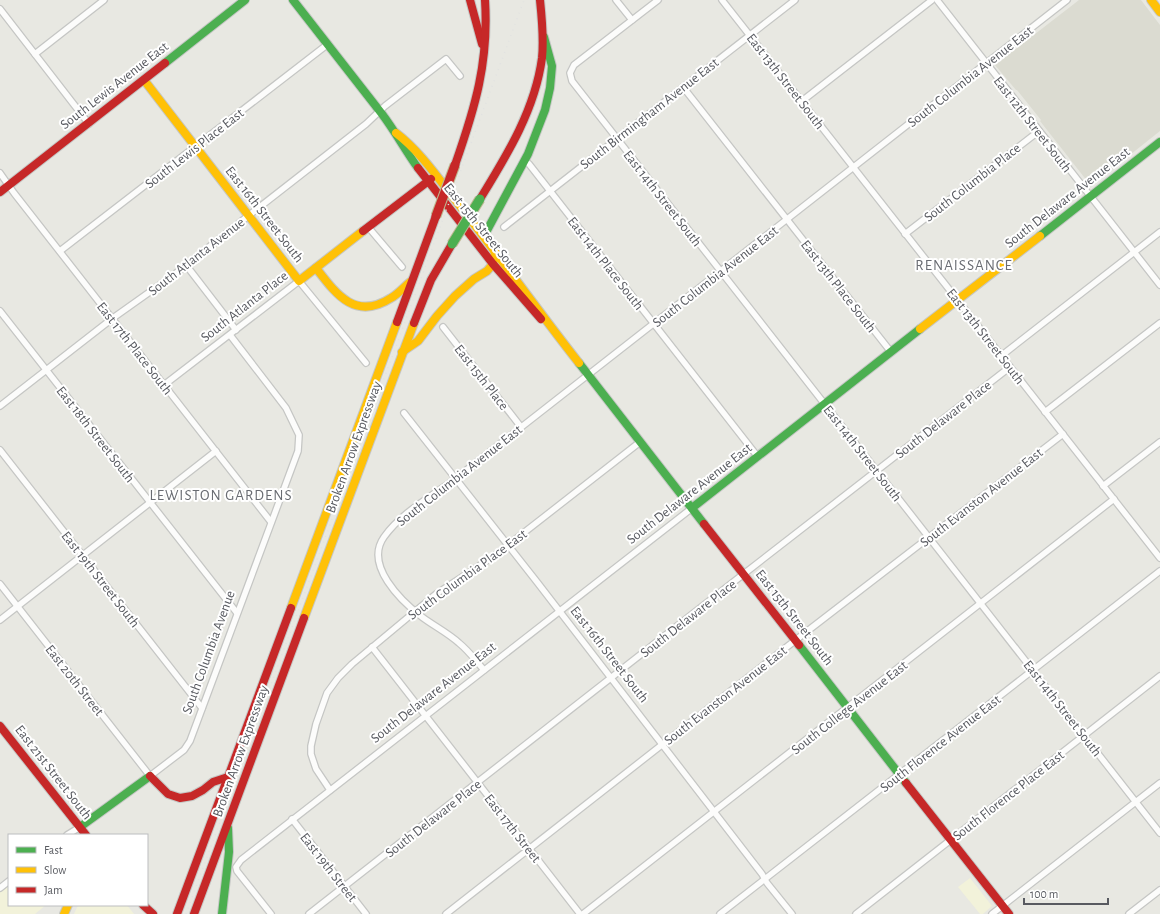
<svg xmlns="http://www.w3.org/2000/svg" width="1160" height="914" font-family="'Alegreya Sans',sans-serif">
<style>
.commercial{fill:#f2f2da}
.education{fill:#dbdbd1}
.lines{fill:none;stroke-linecap:round;stroke-linejoin:round}
.street-casing{stroke:#c5c6c4;stroke-width:8}
.fast-casing{stroke:#c5c7c5;stroke-width:10}
.slow-casing{stroke:#c5c7c5;stroke-width:10}
.jam-casing{stroke:#c5c7c5;stroke-width:10}
.street{stroke:#fcfcfb;stroke-width:5.5}
.fast{stroke:#4caf50;stroke-width:8}
.slow{stroke:#ffc107;stroke-width:8}
.jam{stroke:#c62828;stroke-width:8}
.rail{stroke:#e1e2e1;stroke-width:1.5;stroke-dasharray:1 5;stroke-linecap:butt}
.fast-bridge-casing{stroke:#bdb892;stroke-width:11;stroke-linecap:butt}
.jam-bridge-casing{stroke:#bdb892;stroke-width:11;stroke-linecap:butt}
.fast-bridge{stroke:#4caf50;stroke-width:9}
.jam-bridge{stroke:#c62828;stroke-width:9}
.labels{text-anchor:middle;stroke-width:4;stroke-linejoin:round;paint-order:stroke}
.street-label{font-size:14px;fill:#585a60;stroke:#fff}
.neighbourhood-label{font-size:15px;letter-spacing:1px;fill:#696c72;stroke:#fff}
</style>
<rect width="100%" height="100%" fill="#e8e8e2"/>
<g class="commercial">
<polygon points="970,878 992,906 983,914 980,914 958,887"/>
<polygon points="9,885 9,905 46,905 35,914 0,914 0,892"/>
<polygon points="78,905 127,905 134,914 74,914"/>
</g>
<polygon class="education" points="1079,0 1141,0 1160,25 1160,131 1091,186 1040,121 1041,120 1017,90 1016,90 995,65"/>
<g class="lines">
<defs>
<g id="street">
<polyline points="616,0 632,20"/>
<polyline points="658,0 574,65 570,73 572,81 1160,833"/>
<polyline points="722,0 1160,558"/>
<polyline points="937,0 1160,285"/>
<polyline points="0,9 89,124"/>
<polyline points="35,54 104,0"/>
<polyline points="683,87 891,352"/>
<polyline points="802,101 932,0"/>
<polyline points="529,164 758,457"/>
<polyline points="0,173 14,193 271,522"/>
<polyline points="504,227 795,0"/>
<polyline points="369,228 402,267"/>
<polyline points="905,234 1039,131"/>
<polyline points="60,251 328,44"/>
<polyline points="186,265 236,330"/>
<polyline points="0,311 237,613"/>
<polyline points="443,327 521,427"/>
<polyline points="1001,356 1160,232"/>
<polyline points="164,385 299,281 366,363"/>
<polyline points="0,406 113,318 175,274 243,220 366,124 385,106 446,59 460,76"/>
<polyline points="1045,412 1160,323"/>
<polyline points="404,413 537,582 762,874 767,883 792,914"/>
<polyline points="0,450 202,708"/>
<polyline points="1103,486 1160,442"/>
<polyline points="0,584 150,776 184,750 190,741 298,451 299,435 286,408 230,335"/>
<polyline points="0,620 216,451"/>
<polyline points="372,647 580,914"/>
<path d="M484 670C476 661 469 651 459 643 448 633 434 626 422 617 401 601 364 565 384 537 402 512 431 497 455 479L1067 0"/>
<polyline points="330,790 316,769 311,754 311,746 316,724 327,693 338,678 352,664 436,594 494,556 640,442"/>
<polyline points="292,819 366,914"/>
<polyline points="67,835 80,827"/>
<polyline points="0,888 9,881"/>
<polyline points="271,914 237,871 236,867 241,860 692,508"/>
<polyline points="309,914 736,580 1010,367"/>
<polyline points="446,914 788,646 1063,434"/>
<polyline points="583,914 1114,499"/>
<polyline points="720,914 1160,571"/>
<polyline points="856,914 1160,676"/>
<polyline points="992,914 1160,783"/>
<polyline points="1129,914 1160,890"/>
</g>
<g id="fast">
<path d="M293 0 382 114C395 131 405 150 418 168"/>
<polyline points="165,63 245,0"/>
<polyline points="484,236 528,154 545,110 550,88 552,66 544,37"/>
<polyline points="1040,236 1160,142"/>
<polyline points="579,363 704,524"/>
<polyline points="692,508 920,329"/>
<polyline points="799,645 906,783"/>
<polyline points="80,827 150,776"/>
<polyline points="222,914 229,852 228,828"/>
</g>
<g id="slow">
<polyline points="1151,0 1160,12"/>
<polyline points="144,80 299,281 363,231"/>
<path d="M396 133C421 152 440 181 460 206 500 257 538 311 579 363"/>
<path d="M316 268C336 294 355 321 391 298 398 294 404 287 410 282"/>
<polyline points="920,329 1040,236"/>
<polyline points="402,352 418,341 437,316 455,296 474,279 487,271 493,264 495,255 494,249"/>
<polyline points="291,608 397,322"/>
<polyline points="304,618 414,323"/>
<polyline points="64,914 68,905"/>
</g>
<g id="jam">
<polyline points="470,0 482,44"/>
<path d="M455 165C475 108 489 62 485 0"/>
<polyline points="418,168 493,264 541,319"/>
<polyline points="0,192 165,63"/>
<path d="M480 199C507 155 535 110 542 58 544 39 542 19 540 0"/>
<polyline points="363,231 431,179"/>
<polyline points="397,322 436,216"/>
<polyline points="414,323 431,280 452,244"/>
<polyline points="704,524 799,645"/>
<polyline points="0,726 86,835"/>
<polyline points="150,776 168,794 180,798 192,796 203,790 213,782 228,777"/>
<polyline points="906,783 1009,914"/>
<polyline points="143,905 153,914"/>
<polyline points="177,914 291,608"/>
<polyline points="194,914 304,618"/>
</g>
</defs>
<use href="#street" class="street-casing"/>
<use href="#fast" class="fast-casing"/>
<use href="#slow" class="slow-casing"/>
<use href="#jam" class="jam-casing"/>
<use href="#street" class="street"/>
<use href="#fast" class="fast"/>
<use href="#slow" class="slow"/>
<use href="#jam" class="jam"/>
<polyline class="rail" points="186,914 524,0"/>
<defs>
<polyline id="fast-bridge" points="452,244 480,199"/>
<polyline id="jam-bridge" points="436,216 455,165"/>
</defs>
<use href="#fast-bridge" class="fast-bridge-casing"/>
<use href="#jam-bridge" class="jam-bridge-casing"/>
<use href="#fast-bridge" class="fast-bridge"/>
<use href="#jam-bridge" class="jam-bridge"/>
</g>
<g class="labels">
<g class="street-label">
<text transform="translate(970 76) rotate(-38)" y="5">South Columbia Avenue East</text>
<text transform="translate(786 81) rotate(52)" y="5">East 13th Street South</text>
<text transform="translate(114 85) rotate(-38)" y="5">South Lewis Avenue East</text>
<text transform="translate(649 113) rotate(-38)" y="5">South Birmingham Avenue East</text>
<text transform="translate(1033 124) rotate(52)" y="5">East 12th Street South</text>
<text transform="translate(194 148) rotate(-38)" y="5">South Lewis Place East</text>
<text transform="translate(972 182) rotate(-38)" y="5">South Columbia Place</text>
<text transform="translate(1067 197) rotate(-38)" y="5">South Delaware Avenue East</text>
<text transform="translate(663 198) rotate(52)" y="5">East 14th Street South</text>
<text transform="translate(265 214) rotate(52)" y="5">East 16th Street South</text>
<text transform="translate(484 230) rotate(51)" y="5">East 15th Street South</text>
<text transform="translate(196 256) rotate(-38)" y="5">South Atlanta Avenue</text>
<text transform="translate(606 263) rotate(52)" y="5">East 14th Place South</text>
<text transform="translate(715 276) rotate(-38)" y="5">South Columbia Avenue East</text>
<text transform="translate(839 286) rotate(52)" y="5">East 13th Place South</text>
<text transform="translate(244 306) rotate(-38)" y="5">South Atlanta Place</text>
<text transform="translate(986 336) rotate(52)" y="5">East 13th Street South</text>
<text transform="translate(135 348) rotate(52)" y="5">East 17th Place South</text>
<text transform="translate(482 377) rotate(52)" y="5">East 15th Place</text>
<text transform="translate(943 419) rotate(-38)" y="5">South Delaware Place</text>
<text transform="translate(96 434) rotate(52)" y="5">East 18th Street South</text>
<text transform="translate(353 447) rotate(-70)" y="5">Broken Arrow Expressway</text>
<text transform="translate(863 453) rotate(52)" y="5">East 14th Street South</text>
<text transform="translate(459 475) rotate(-38)" y="5">South Columbia Avenue East</text>
<text transform="translate(689 493) rotate(-38)" y="5">South Delaware Avenue East</text>
<text transform="translate(981 497) rotate(-38)" y="5">South Evanston Avenue East</text>
<text transform="translate(467 574) rotate(-36)" y="5">South Columbia Place East</text>
<text transform="translate(101 579) rotate(52)" y="5">East 19th Street South</text>
<text transform="translate(795 617) rotate(52)" y="5">East 15th Street South</text>
<text transform="translate(688 618) rotate(-38)" y="5">South Delaware Place</text>
<text transform="translate(208 652) rotate(-70)" y="5">South Columbia Avenue</text>
<text transform="translate(610 654) rotate(52)" y="5">East 16th Street South</text>
<text transform="translate(75 680) rotate(52)" y="5">East 20th Street</text>
<text transform="translate(433 692) rotate(-38)" y="5">South Delaware Avenue East</text>
<text transform="translate(725 695) rotate(-38)" y="5">South Evanston Avenue East</text>
<text transform="translate(849 707) rotate(-38)" y="5">South College Avenue East</text>
<text transform="translate(1063 708) rotate(52)" y="5">East 14th Street South</text>
<text transform="translate(940 743) rotate(-38)" y="5">South Florence Avenue East</text>
<text transform="translate(240 751) rotate(-70)" y="5">Broken Arrow Expressway</text>
<text transform="translate(54 772) rotate(52)" y="5">East 21st Street South</text>
<text transform="translate(1008 795) rotate(-38)" y="5">South Florence Place East</text>
<text transform="translate(433 818) rotate(-38)" y="5">South Delaware Place</text>
<text transform="translate(513 828) rotate(52)" y="5">East 17th Street</text>
<text transform="translate(329 867) rotate(52)" y="5">East 19th Street</text>
</g>
<g class="neighbourhood-label">
<text x="964" y="270">RENAISSANCE</text>
<text x="221" y="500">LEWISTON GARDENS</text>
</g>
</g>
<rect x="8" y="834" width="140" height="72" fill="#ffffff" stroke="#bcbdbf"/>
<rect x="16" y="847" width="20" height="6" fill="#4caf50" stroke="#bcbdbf"/>
<text x="44" y="854" font-size="12" fill="#585a60">Fast</text>
<rect x="16" y="867" width="20" height="6" fill="#ffc107" stroke="#bcbdbf"/>
<text x="44" y="874" font-size="12" fill="#585a60">Slow</text>
<rect x="16" y="887" width="20" height="6" fill="#c62828" stroke="#bcbdbf"/>
<text x="44" y="894" font-size="12" fill="#585a60">Jam</text>
<path d="M1024 898v6h84v-6" fill="none" stroke="#585a60" stroke-width="2"/>
<text x="1030" y="898" font-size="12" fill="#585a60" stroke="#ffffff" stroke-width="3" paint-order="stroke">100 m</text>
</svg>
